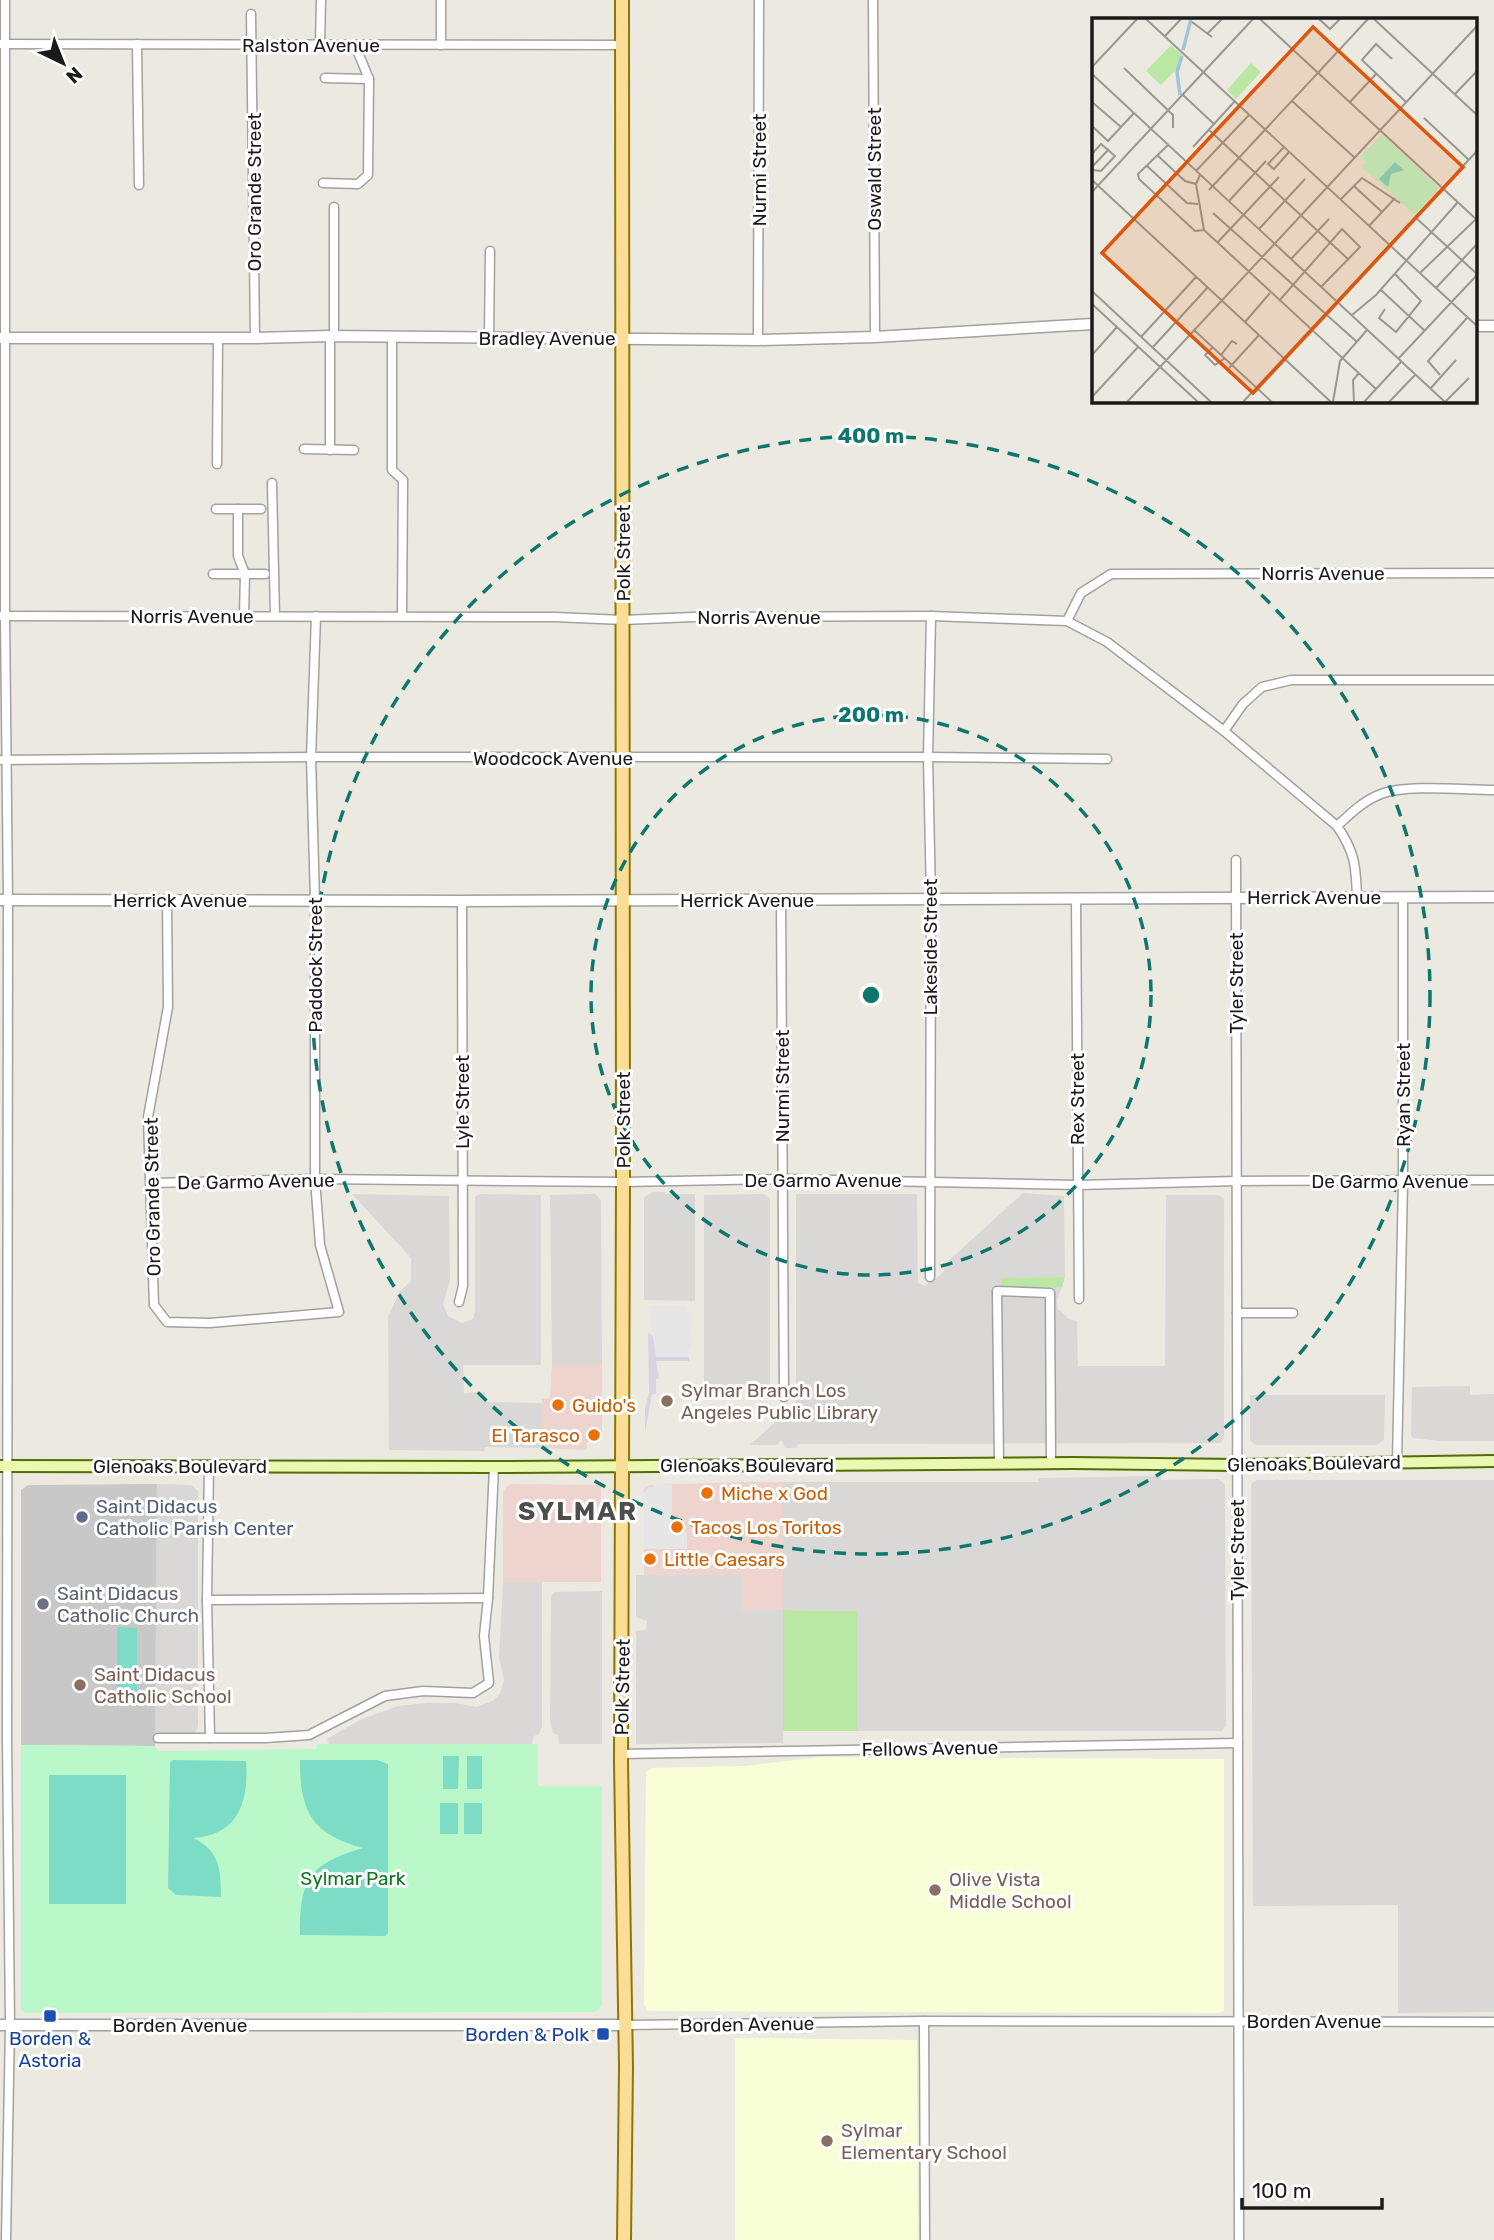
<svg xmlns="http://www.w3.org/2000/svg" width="1494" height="2240" font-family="Rubik,sans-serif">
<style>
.residential{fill:#d9d8d7}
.commercial{fill:#eed4ce}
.education{fill:#f8fed6}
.religious{fill:#c8c8c8}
.grass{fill:#bbe7a5}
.park{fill:#bbf8c9}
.pitch{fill:#7ddcc6}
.parking{fill:#e6e6e6}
.plaza{fill:#d6d4e2}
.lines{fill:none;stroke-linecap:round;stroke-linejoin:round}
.minor-casing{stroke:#a1a1a1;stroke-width:11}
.tertiary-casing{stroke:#a1a1a1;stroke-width:13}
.secondary-casing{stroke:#526d06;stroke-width:14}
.primary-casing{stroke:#8f7602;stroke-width:16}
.minor{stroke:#fff;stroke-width:8}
.tertiary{stroke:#fff;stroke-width:10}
.secondary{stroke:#eaf8b2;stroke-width:10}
.primary{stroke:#fade97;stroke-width:12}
.ring{fill:none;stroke:#0f766e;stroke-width:3.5;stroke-dasharray:12 9}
.education-dot{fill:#8d6e63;stroke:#fff;stroke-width:2.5}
.food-dot{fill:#e8710a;stroke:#fff;stroke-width:2.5}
.service-dot{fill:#5c6f8a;stroke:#fff;stroke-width:2.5}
.worship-dot{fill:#6b7280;stroke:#fff;stroke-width:2.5}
.transit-dot{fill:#1a4fb4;stroke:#fff;stroke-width:2.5}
.labels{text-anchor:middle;stroke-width:6;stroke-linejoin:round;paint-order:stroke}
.street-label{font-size:19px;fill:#1a1a1a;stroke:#fff}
.education-label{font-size:19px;fill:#785e54;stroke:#fff;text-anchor:start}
.food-label{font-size:19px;fill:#c56008;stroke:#fff;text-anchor:start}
.service-label{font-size:19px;fill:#4e5e75;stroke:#fff;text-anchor:start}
.worship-label{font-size:19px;fill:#5b616d;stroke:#fff;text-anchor:start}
.park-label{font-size:19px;fill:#0c7525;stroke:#fff}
.transit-label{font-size:19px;fill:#164399;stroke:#fff;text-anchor:end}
.district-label{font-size:26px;font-weight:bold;letter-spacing:2px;fill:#4d4d4d;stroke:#fff}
.inset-river{fill:none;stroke:#a0c4da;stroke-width:3.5}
.inset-road{fill:none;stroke:#989791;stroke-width:2}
.view{fill:#de560d;fill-opacity:0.15;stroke:#de560d;stroke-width:3.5}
.inset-edge{fill:none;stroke:#1a1a1a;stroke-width:3.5}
.centre{fill:#0f766e;stroke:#fff;stroke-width:3.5}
.ring-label{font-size:21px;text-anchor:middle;font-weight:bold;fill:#0f766e;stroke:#fff;stroke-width:6;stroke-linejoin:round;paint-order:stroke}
</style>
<rect width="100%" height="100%" fill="#eceae0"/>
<g class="residential">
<polygon points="653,1192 665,1192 665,1194 695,1194 695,1301 644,1300 644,1197"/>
<polygon points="1023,1193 1064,1196 1065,1277 1001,1278 1001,1288 1062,1287 1057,1300 1058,1309 1069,1319 1077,1321 1078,1366 1165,1366 1166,1195 1218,1195 1224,1198 1224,1437 1221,1443 798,1444 797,1448 785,1448 781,1440 777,1445 750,1445 796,1403 796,1194 917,1194 918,1283 925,1286 939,1276 944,1271 944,1265"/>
<polygon points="352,1194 449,1196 450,1280 443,1304 448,1316 462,1323 473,1319 475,1311 475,1197 480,1194 541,1195 541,1365 463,1365 464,1393 485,1392 485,1402 542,1403 542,1448 485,1447 484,1451 389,1450 388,1317 400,1291 411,1281 411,1258"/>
<polygon points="595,1194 601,1200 602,1364 552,1364 550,1195"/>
<polygon points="763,1194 767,1196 770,1201 770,1391 704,1392 704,1195"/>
<polygon points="1470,1386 1470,1395 1494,1394 1494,1441 1439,1441 1413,1438 1411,1435 1412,1387"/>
<polygon points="1250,1395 1385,1395 1384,1440 1376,1445 1255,1445 1250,1440"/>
<polygon points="1161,1476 1161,1480 1218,1479 1225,1484 1226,1726 1222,1731 857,1731 857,1611 784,1610 783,1743 636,1744 636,1631 646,1630 647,1621 636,1617 636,1575 742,1574 783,1610 783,1482 1038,1482 1039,1478"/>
<polygon points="1257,1480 1494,1480 1494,2012 1398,2013 1398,1905 1253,1906 1251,1487 1252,1483"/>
<polygon points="157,1484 191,1485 198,1491 198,1726 195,1732 192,1733 155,1733"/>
<polygon points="503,1582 542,1582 542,1727 539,1734 534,1736 532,1744 329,1744 327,1739 360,1720 398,1706 426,1703 456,1703 477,1707 494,1700 500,1693 504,1680 499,1657"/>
<polygon points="602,1591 602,1744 559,1744 558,1735 553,1733 550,1721 551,1596 555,1592"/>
</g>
<g class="commercial">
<polygon points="552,1364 602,1364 602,1437 597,1442 587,1442 587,1448 582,1450 542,1448 542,1399 550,1398"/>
<polygon points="742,1482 783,1482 783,1610 741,1610 741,1574 644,1575 644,1489 649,1485"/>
<polygon points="511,1484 601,1485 601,1582 503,1582 503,1492 506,1487"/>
</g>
<g class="education">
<polygon points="821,1757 1224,1759 1224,2011 1220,2013 648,2011 644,2005 646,1772 652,1768 744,1766"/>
<polygon points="735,2038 917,2040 918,2240 735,2240"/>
</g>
<polygon class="religious" points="157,1484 155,1746 21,1745 21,1490 28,1485"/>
<g class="grass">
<polygon points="1065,1277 1062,1287 1001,1288 1001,1278"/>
<polygon points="783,1610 857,1611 857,1731 783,1731"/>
</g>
<polygon class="park" points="317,1744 538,1744 538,1786 602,1786 602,2006 595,2012 25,2013 21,2010 21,1745 155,1746 158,1751 316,1749"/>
<g class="pitch">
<polygon points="117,1627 137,1628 137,1697 117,1697"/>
<polygon points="443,1756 459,1756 458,1789 443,1789"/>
<rect x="467" y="1756" width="15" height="33"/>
<path d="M173 1760 246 1761C249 1801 239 1835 193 1838 220 1850 221 1871 221 1897L176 1895 168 1888 170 1763Z"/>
<path d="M300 1760H377L388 1764V1933L385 1936 300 1935C300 1879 309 1864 363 1848 312 1834 300 1813 300 1760Z"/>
<rect x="49" y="1775" width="77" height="129"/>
<rect x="440" y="1803" width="18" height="31"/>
<rect x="464" y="1803" width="18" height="31"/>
</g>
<g class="parking">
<polygon points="660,1305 685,1305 685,1312 692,1313 691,1348 689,1349 689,1357 656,1357 648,1306"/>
<polygon points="655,1485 672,1485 672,1532 687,1532 687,1549 644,1549 644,1493 648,1487 654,1487"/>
</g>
<polygon class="plaza" points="650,1333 653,1336 656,1357 689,1357 689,1361 656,1361 659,1378 656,1379 656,1394 652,1394 645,1433 645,1409 649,1393 648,1334"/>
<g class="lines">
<defs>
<g id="minor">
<polyline points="5,0 5,616 8,900 7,1738 10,2025 6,2240"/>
<polyline points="873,0 875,337"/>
<polyline points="251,14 255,338"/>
<polyline points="0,44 622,45"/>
<polyline points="137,44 139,185"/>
<polyline points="320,45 321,0"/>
<polyline points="441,45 441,0"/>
<polyline points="325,78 369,79"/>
<polyline points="323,183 358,184 368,175 369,79 355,45"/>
<polyline points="334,336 334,207"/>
<polyline points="392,337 392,470 403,480 402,616"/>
<polyline points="489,337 490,251"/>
<polyline points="758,340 759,0"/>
<polyline points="304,449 354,450"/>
<polyline points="330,450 330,336"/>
<polyline points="217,464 218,338"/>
<polyline points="272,483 275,616"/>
<polyline points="216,509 238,509"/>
<polyline points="213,574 265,574"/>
<polyline points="0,616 555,617 623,620 693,617 931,616 1067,621 1081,593 1111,574 1494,573"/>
<polyline points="244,616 245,574 238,556 238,509 261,509"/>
<path d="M1067 621 1107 642 1224 731 1337 826C1355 852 1356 866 1357 898"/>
<polyline points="1224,731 1243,704 1262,687 1291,680 1494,680"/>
<polyline points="0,760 311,757 928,757 1107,759"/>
<path d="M1337 826C1351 813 1363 801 1381 794 1407 784 1464 790 1494 790"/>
<polyline points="1236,860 1239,2240"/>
<polyline points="1076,899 1079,1299"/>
<polyline points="167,900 168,1007 148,1117 154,1305 167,1322 210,1323 339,1312 320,1245 315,1179 315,901 311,757 316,616"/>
<polyline points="781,900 784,1397"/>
<polyline points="152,1183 315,1179 623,1182 783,1179 1078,1185 1237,1181 1494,1180"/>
<polyline points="930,1277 931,899 928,757 931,616"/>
<polyline points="459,1302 463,1286 462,901"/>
<polyline points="1237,1313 1293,1313"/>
<polyline points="1397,1462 1403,1182 1403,897"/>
<polyline points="999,1463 997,1291 1050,1293 1051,1463"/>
<polyline points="209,1466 207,1600 210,1738"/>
<polyline points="207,1600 488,1598"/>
<polyline points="158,1738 266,1738 309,1735 385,1696 423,1691 473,1693 489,1683 484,1636 488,1598 494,1467"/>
<polyline points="621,1754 1238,1743"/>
<polyline points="924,2021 925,2240"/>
<polyline points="626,2025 924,2021 1494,2022"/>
</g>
<g id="tertiary">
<polyline points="1475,326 1494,326"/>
<polyline points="0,338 255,338 330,336 758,340 875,337 1093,324"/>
<polyline points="0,900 462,901 1494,897"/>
<polyline points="0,2025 626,2025"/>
</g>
<polyline id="secondary" points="0,1466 494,1467 1073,1463 1237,1465 1494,1461"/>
<polyline id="primary" points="622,0 623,1182 621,1762 626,2067 624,2240"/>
</defs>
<use href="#minor" class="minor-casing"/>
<use href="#tertiary" class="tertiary-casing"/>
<use href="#secondary" class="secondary-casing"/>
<use href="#primary" class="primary-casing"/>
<use href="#minor" class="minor"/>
<use href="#tertiary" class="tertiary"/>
<use href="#secondary" class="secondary"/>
<use href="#primary" class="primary"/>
</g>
<g class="ring">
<circle cx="871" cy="995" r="280"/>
<circle cx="871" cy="995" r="559"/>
</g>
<g class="education-dot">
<circle cx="667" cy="1401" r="7"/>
<circle cx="80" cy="1685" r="7"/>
<circle cx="935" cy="1890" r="7"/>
<circle cx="827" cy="2141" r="7"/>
</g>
<g class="food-dot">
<circle cx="558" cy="1405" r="7"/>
<circle cx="594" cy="1435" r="7"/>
<circle cx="707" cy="1493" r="7"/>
<circle cx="677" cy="1527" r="7"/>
<circle cx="650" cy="1559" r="7"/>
</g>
<circle class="service-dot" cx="82" cy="1517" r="7"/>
<circle class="worship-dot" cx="43" cy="1604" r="7"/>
<g class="transit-dot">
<rect x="43" y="2009" width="14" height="14" rx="3.5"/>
<rect x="596" y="2027" width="14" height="14" rx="3.5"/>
</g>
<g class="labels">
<g class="street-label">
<text x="311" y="52">Ralston Avenue</text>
<text transform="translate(874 169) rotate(-90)" y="7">Oswald Street</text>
<text transform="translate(759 170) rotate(-90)" y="7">Nurmi Street</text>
<text transform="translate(254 192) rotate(-90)" y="7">Oro Grande Street</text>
<text x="547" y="345">Bradley Avenue</text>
<text transform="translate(623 553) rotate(-90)" y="7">Polk Street</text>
<text x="1323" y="580">Norris Avenue</text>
<text x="192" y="623">Norris Avenue</text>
<text x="759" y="624">Norris Avenue</text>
<text x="553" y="765">Woodcock Avenue</text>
<text x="1314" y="904">Herrick Avenue</text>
<text x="180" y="907">Herrick Avenue</text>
<text x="747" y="907">Herrick Avenue</text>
<text transform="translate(930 947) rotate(-90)" y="7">Lakeside Street</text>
<text transform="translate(315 965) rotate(-90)" y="7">Paddock Street</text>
<text transform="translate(1236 983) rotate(-90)" y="7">Tyler Street</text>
<text transform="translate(782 1086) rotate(-90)" y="7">Nurmi Street</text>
<text transform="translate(1403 1095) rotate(-90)" y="7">Ryan Street</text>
<text transform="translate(1077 1099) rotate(-90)" y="7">Rex Street</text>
<text transform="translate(462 1102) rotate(-90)" y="7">Lyle Street</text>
<text transform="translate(623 1120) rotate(-90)" y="7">Polk Street</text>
<text x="823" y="1187">De Garmo Avenue</text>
<text transform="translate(256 1181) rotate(-1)" y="7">De Garmo Avenue</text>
<text x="1390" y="1188">De Garmo Avenue</text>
<text transform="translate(152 1197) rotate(-91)" y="7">Oro Grande Street</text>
<text transform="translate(1314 1463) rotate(-1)" y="7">Glenoaks Boulevard</text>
<text x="747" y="1472">Glenoaks Boulevard</text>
<text x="180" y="1473">Glenoaks Boulevard</text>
<text transform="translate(1237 1550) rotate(-90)" y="7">Tyler Street</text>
<text transform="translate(622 1687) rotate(-89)" y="7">Polk Street</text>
<text transform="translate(930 1748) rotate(-1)" y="7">Fellows Avenue</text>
<text x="1314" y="2028">Borden Avenue</text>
<text transform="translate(747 2024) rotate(-1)" y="7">Borden Avenue</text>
<text x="180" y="2032">Borden Avenue</text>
</g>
<g class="education-label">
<text x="681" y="1397">Sylmar Branch Los<tspan x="681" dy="22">Angeles Public Library</tspan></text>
<text x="94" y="1681">Saint Didacus<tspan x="94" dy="22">Catholic School</tspan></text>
<text x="949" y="1886">Olive Vista<tspan x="949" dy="22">Middle School</tspan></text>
<text x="841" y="2137">Sylmar<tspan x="841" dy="22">Elementary School</tspan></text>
</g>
<g class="food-label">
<text x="572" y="1412">Guido's</text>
<text x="580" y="1442" text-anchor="end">El Tarasco</text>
<text x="721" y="1500">Miche x God</text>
<text x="691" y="1534">Tacos Los Toritos</text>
<text x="664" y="1566">Little Caesars</text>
</g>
<g class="service-label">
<text x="96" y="1513">Saint Didacus<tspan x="96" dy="22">Catholic Parish Center</tspan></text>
</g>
<g class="worship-label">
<text x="57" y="1600">Saint Didacus<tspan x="57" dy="22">Catholic Church</tspan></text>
</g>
<g class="park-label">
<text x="353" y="1885">Sylmar Park</text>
</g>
<g class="transit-label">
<text x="589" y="2041">Borden &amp; Polk</text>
<text x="50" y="2045" text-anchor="middle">Borden &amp;<tspan x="50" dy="22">Astoria</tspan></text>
</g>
<g class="district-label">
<text x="578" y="1520">SYLMAR</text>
</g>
</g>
<g transform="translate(1092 18)">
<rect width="385" height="385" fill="#eceae0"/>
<path d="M79 27 90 37 86 60V50L69 67 54 53ZM159 45 169 54 144 81 135 72Z" fill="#bbe7a5"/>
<path d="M290 116 347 170 323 197 270 149 274 144 268 139Z" fill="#bbf8c9"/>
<path d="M303 144 312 152 299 156 296 169 287 161Z" fill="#7ddcc6"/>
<path class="inset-river" d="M91 32 99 1M88 77 85 54 90 38"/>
<path class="inset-road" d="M54 1 385 308M168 1 385 202M227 1 238 11 248 1M282 1 385 97M100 4 120 19M115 16 130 1M73 18 89 1M300 41 284 26 270 42 314 84M0 49 45 1M32 50 81 97V110M0 56 353 384M363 76 385 53M91 77 122 106M200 83 263 140M0 84 29 109M257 85 284 56M332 100 377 142M0 108 16 123 42 95M116 111 257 242M76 127 46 156 47 161 103 213 112 212 284 371M101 129 143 83M192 129 176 146 182 151 197 134M0 136 9 126 23 138 9 153 0 152M65 137 93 163 104 166M54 147 95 185 106 186M0 149 17 131M104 153 157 97M108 157 104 166 112 212M0 162 239 384M262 168 290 194M117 172 276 1M0 174 161 1M249 181 270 160 308 185M137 183 174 143M121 195 265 324M323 199 385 256M277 208 303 180M167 211 213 161M125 225 187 159M199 241 237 201M328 255 384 201M344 270 385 226M289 272 333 313M0 273 119 384M187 283 250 211 268 229 229 269M0 286 106 384M293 291 287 300 304 314 329 283 302 255M260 297 284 277 366 184M153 304 178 275M102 312 180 384M49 319 104 259M61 329 116 269M121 329 113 337 123 347 133 340M0 337 25 309M129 337 140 323 145 326M306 341 385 257M68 349 385 8M137 350 167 317M348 357 336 343 375 300M338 371 364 342M0 379 46 329M35 384 68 349M151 384 385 133M241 384 248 343 275 312M262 384 261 362 267 355M272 384 309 344M297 384 323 357M353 384 377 360"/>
<path class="view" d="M221 9 371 149 161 375 10 235Z"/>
<rect width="385" height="385" class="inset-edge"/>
</g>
<circle cx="871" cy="995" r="10" class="centre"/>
<g class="ring-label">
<text x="871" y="443">400 m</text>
<text x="871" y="722">200 m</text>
</g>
<g transform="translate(63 63) rotate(137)" stroke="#ffffff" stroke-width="5" paint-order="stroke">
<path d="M0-5L12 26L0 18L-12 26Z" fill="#1a1a1a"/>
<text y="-10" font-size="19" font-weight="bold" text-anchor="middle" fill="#1a1a1a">N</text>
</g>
<path d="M1242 2198v10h140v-10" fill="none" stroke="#1a1a1a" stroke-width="3.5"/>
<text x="1252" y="2198" font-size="21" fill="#1a1a1a" stroke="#ffffff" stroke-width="5" paint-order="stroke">100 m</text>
</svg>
